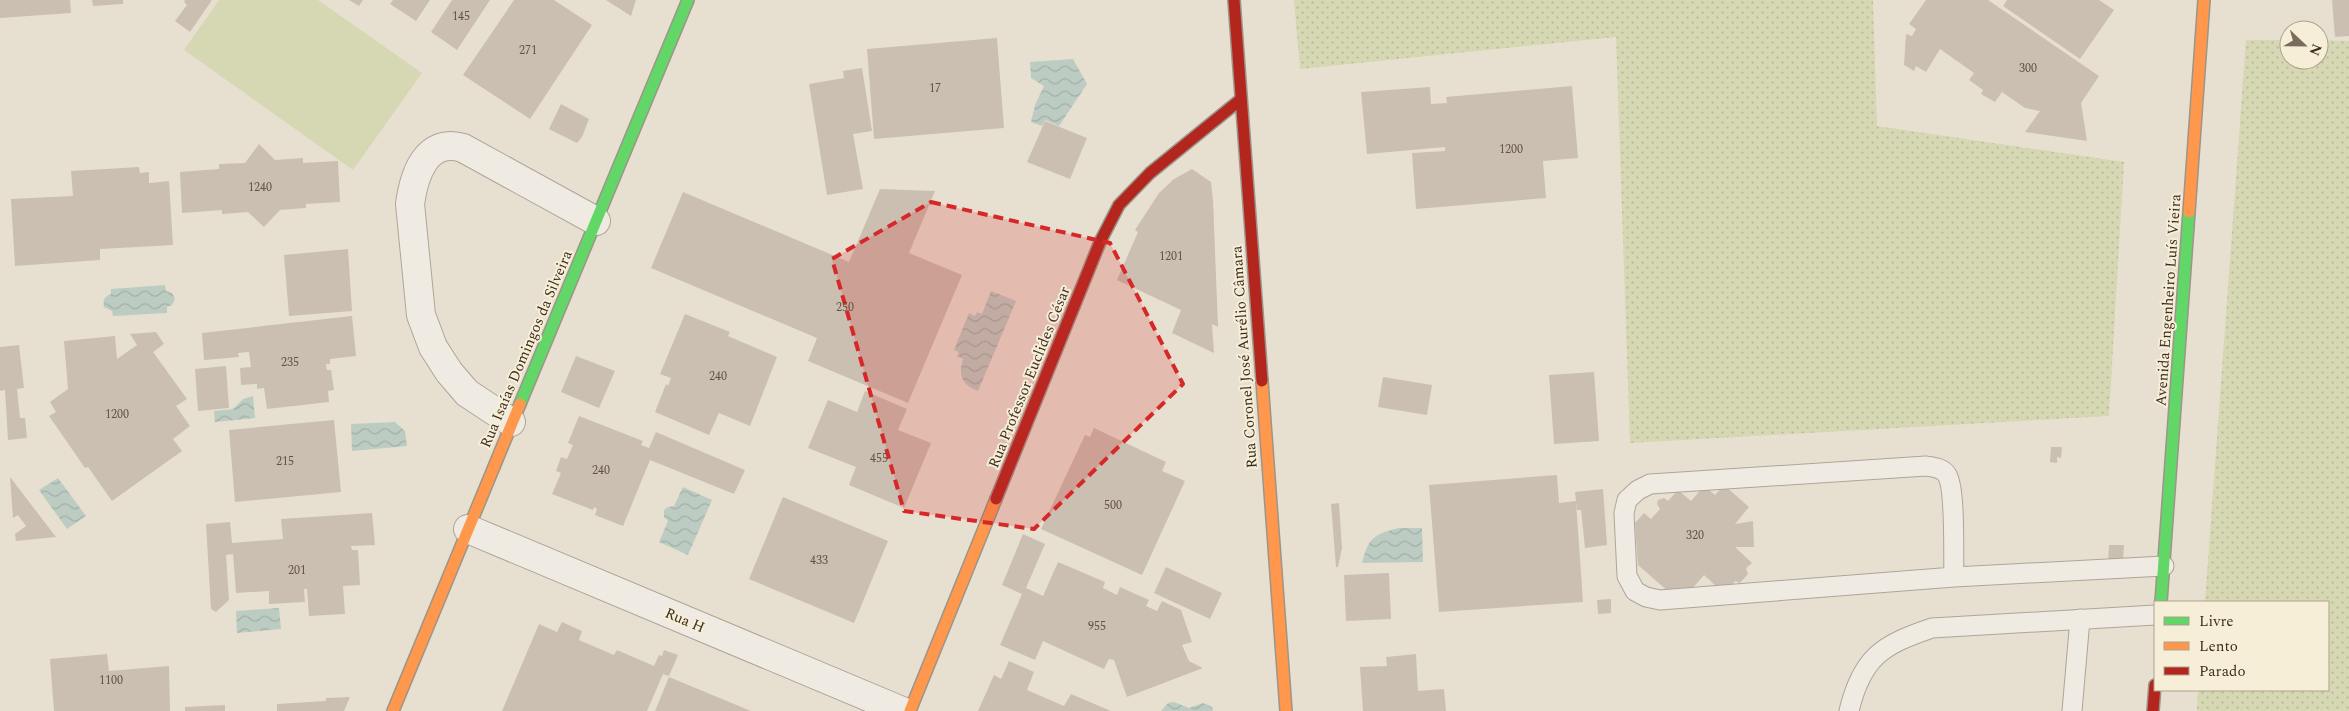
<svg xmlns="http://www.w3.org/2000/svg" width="2349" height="711" font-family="Spectral,serif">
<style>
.grass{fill:url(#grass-dots)}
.garden{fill:#d6d7b3}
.water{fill:url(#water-waves)}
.building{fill:#cbbfb2}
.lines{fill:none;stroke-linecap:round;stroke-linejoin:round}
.lane-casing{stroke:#ada599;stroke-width:21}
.street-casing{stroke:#ada599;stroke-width:30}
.fast-casing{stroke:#9c958a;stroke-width:14}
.slow-casing{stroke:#9c958a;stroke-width:14}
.jam-casing{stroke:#9c958a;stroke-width:14}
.lane{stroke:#efebe3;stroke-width:19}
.street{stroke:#efebe3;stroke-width:28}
.fast{stroke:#63d668;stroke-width:11}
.slow{stroke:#ff974d;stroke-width:11}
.jam{stroke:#b3261e;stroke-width:11}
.marked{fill:#d62828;fill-opacity:0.2;stroke:#d62828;stroke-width:4;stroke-dasharray:10 6;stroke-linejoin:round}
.labels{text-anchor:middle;stroke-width:4;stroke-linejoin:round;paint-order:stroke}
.number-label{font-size:12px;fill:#605244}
.street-label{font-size:15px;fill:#3d2e20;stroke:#f7eed8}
</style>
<defs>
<pattern id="grass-dots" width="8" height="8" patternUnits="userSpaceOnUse" patternTransform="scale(1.25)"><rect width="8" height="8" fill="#d6d7b3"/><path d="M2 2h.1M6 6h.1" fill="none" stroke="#b9b99a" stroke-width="1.8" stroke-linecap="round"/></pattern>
<pattern id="water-waves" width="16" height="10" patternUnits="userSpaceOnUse" patternTransform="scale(1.25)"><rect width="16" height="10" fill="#bcccc2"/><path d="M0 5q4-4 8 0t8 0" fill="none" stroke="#a2b0a6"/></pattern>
</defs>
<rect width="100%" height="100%" fill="#e7e0d1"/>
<g class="grass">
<polygon points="1294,0 1873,0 1877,126 2124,162 2109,416 1630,443 1616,37 1300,69"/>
<polygon points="2246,40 2289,40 2289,60 2319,60 2319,40 2349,41 2349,711 2197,711 2198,690 2328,690 2328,602 2205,602"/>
</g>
<polygon class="garden" points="219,0 318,0 422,73 353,170 184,50"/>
<g class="water">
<polygon points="1073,59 1087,84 1059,126 1045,120 1042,126 1031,122 1035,105 1044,86 1031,78 1030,62"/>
<path d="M165 285 166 291 172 293 175 299 172 305 167 307V313L113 316 112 311 104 307C103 299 104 297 111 294V289Z"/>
<path d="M991 291 1016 301 978 391C962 385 958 375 963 359L957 356 959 352 954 350 969 313 975 316 977 312 982 314Z"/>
<polygon points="253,396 255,418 215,422 214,411 233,409 243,399"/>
<polygon points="395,422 405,431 407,446 352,451 351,424"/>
<polygon points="58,478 86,516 67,529 39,490"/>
<polygon points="683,487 712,500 688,555 659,542 668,521 664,517 664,510 668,507 674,506"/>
<path d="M1399 528H1422L1423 562 1362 563C1368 538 1374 534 1399 528Z"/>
<polygon points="279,608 281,629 237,633 236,611"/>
<polygon points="1174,702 1189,708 1203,703 1212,707 1213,711 1161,711 1168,703"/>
</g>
<g class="building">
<polygon points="0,0 70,0 71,13 0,18"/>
<polygon points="92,0 123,0 123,4 93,6"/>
<polygon points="185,0 212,0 190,32 175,21 187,5 184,2"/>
<polygon points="349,0 363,0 359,6"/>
<polygon points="393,0 430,0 416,21 390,4"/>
<polygon points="452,0 490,0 457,50 431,32"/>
<polygon points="514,0 554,0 592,25 530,119 463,75"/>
<polygon points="606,0 636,0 631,16"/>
<polygon points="1926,0 1988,0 2099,76 2081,103 2087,141 2025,132 2040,111 2025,108 2002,92 1995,102 1981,94 1983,90 1969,80 1974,73 1940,49 1926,72 1916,66 1914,71 1904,65 1906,34 1912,36 1916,29 1909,24"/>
<polygon points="2007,0 2099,0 2114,10 2080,59 2003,6"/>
<polygon points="2332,0 2349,0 2349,36 2335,37"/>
<polygon points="997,38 1004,128 874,139 867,49"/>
<polygon points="862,68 872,131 853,134 863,189 827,195 809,84 844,78 843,71"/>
<polygon points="1572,86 1578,158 1543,161 1546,198 1416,209 1412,153 1445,151 1445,147 1367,154 1361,92 1430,87 1431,104 1447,103 1446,97"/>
<polygon points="561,104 589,119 582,137 577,143 549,129"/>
<polygon points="1045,121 1087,138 1070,179 1027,162"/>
<polygon points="259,144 275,160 303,158 303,163 338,161 340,202 306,204 306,208 280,210 264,227 248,212 222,214 222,210 182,213 180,172 219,169 219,164 245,163"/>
<polygon points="139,167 140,173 149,172 149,183 169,181 173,245 100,249 100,260 15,266 11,199 73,196 71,171"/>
<polygon points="1192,169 1211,182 1213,200 1218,327 1212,324 1214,353 1172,333 1181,310 1117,280 1138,232 1135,230 1159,193 1174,179"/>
<polygon points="880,189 935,191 909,253 962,275 908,403 808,361 817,338 651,268 683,192 849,262"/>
<polygon points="348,249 352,311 289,316 284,255"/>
<polygon points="685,314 730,332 728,336 777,357 750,426 719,413 709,435 655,412 666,384 668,386 671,378 660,374"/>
<polygon points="352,316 356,356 330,359 330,364 326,364 327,370 331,370 334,390 328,391 329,402 267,409 264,388 257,389 257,384 241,385 240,368 251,367 249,352 238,353 239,357 204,360 202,333"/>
<polygon points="156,332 164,344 153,352 187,399 176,406 190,426 173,439 182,451 112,501 88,467 85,468 49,416 56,412 50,402 68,389 64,341 115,336 117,359 137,345 130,334"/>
<polygon points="19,345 24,388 17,389 20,418 25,418 27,438 8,440 5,390 0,391 0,347"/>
<polygon points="576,356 615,371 599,408 561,392"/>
<polygon points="226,366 229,408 198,411 195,369"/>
<polygon points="1594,372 1599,441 1554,444 1549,375"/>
<polygon points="1383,377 1432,385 1427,415 1378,407"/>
<polygon points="865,391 907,409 898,430 931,443 904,508 849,485 856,467 808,448 828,400 857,412"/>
<polygon points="579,416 643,441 641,445 649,448 656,432 745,470 734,494 650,460 623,526 595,515 597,509 594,507 593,510 552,494 561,473 556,471 561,457 567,459 573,445 568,443"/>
<polygon points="334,420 341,492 235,502 229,430"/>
<polygon points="1094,428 1166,462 1162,471 1185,481 1142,575 1041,529 1085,435 1090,437"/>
<polygon points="2051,447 2062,447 2061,458 2057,457 2057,463 2050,462"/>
<polygon points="1557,475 1559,503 1576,501 1583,602 1439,612 1429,485"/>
<polygon points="10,477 56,537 16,541 15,534 26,526 18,515 13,518"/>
<polygon points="1724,485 1749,507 1735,524 1753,521 1754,547 1735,547 1752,563 1746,568 1748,574 1740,583 1735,581 1730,588 1718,588 1704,575 1691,590 1669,592 1638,565 1635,523 1644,513 1651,519 1660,509 1657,504 1658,500 1664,498 1668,501 1678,490 1691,501 1704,486 1715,495"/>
<polygon points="1603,489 1607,545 1585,548 1581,510 1577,510 1575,492"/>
<polygon points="783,497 888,541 854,623 749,579"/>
<polygon points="1339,503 1342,548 1338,567 1336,567 1331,504"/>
<polygon points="372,513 375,545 351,546 352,550 358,550 360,585 343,586 345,614 309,616 307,589 304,589 305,602 269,604 269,591 236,593 233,554 226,555 229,600 216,612 211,609 206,524 230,522 232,543 283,539 281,519"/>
<polygon points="1023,534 1045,544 1026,588 1043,596 1058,562 1105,582 1103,588 1117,595 1120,587 1149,600 1146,606 1157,611 1162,601 1181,610 1192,642 1182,645 1189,661 1203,668 1127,697 1114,660 1109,659 1104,669 1043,641 1035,660 1000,645 1022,594 1002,585"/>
<polygon points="2109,545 2124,545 2122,578 2107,579"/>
<polygon points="1166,567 1222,593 1210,619 1154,593"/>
<polygon points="1389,573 1391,619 1346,621 1344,575"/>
<polygon points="1611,599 1611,613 1598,614 1597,600"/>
<polygon points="562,622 582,631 579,640 614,655 617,650 654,666 659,655 662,656 664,650 678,655 669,676 663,674 647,711 502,711 539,624 557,632"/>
<polygon points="107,654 109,671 169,666 170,711 54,711 50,659"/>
<polygon points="1416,654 1418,691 1444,689 1446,711 1363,711 1360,667 1387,666 1386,657"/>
<polygon points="1009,661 1034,672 1027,690 1064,706 1071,694 1111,711 978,711 994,675 1001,679"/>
<polygon points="669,677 751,711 655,711"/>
<polygon points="350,697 344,711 277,711 277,704 326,701 326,698"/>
<polygon points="225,705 225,711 185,711 185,707"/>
</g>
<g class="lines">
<defs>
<g id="lane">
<path d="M1954 577C1953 557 1956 489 1947 475 1943 468 1934 467 1926 466L1650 484 1638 490 1627 500 1624 513 1627 576 1635 591 1646 597 1660 600 1954 577 2164 566"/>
<path d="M1849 711C1862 657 1882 645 1932 628L2155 615"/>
<polyline points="2072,711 2080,619"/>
</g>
<g id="street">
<path d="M511 422 467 393 449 372 433 347 421 315 410 204C414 175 426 137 463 148L596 221"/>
<polyline points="468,529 902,711"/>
</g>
<g id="fast">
<polyline points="520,404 688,0"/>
<polyline points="2161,602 2189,212"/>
</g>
<g id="slow">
<polyline points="2189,212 2204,0"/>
<polyline points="1262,381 1286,711"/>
<polyline points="393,711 520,404"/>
<polyline points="910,711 996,499"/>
</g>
<g id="jam">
<polyline points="1234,0 1262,381"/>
<polyline points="996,499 1100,242 1119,205 1150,173 1240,100"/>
<polyline points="2153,711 2155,685"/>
</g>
</defs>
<use href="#lane" class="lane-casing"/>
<use href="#street" class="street-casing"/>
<use href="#fast" class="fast-casing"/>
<use href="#slow" class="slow-casing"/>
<use href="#jam" class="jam-casing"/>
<use href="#lane" class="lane"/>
<use href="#street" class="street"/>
<use href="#fast" class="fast"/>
<use href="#slow" class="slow"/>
<use href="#jam" class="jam"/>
</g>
<path class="marked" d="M931 202 1110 243 1183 384 1034 529 904 511 832 259Z"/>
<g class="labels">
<g class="number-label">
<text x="461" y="20">145</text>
<text x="528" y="54">271</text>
<text x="2028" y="72">300</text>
<text x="935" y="92">17</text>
<text x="1511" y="153">1200</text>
<text x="260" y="191">1240</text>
<text x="1171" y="260">1201</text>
<text x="845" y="311">250</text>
<text x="290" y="366">235</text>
<text x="718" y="380">240</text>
<text x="117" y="418">1200</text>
<text x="879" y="462">455</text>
<text x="285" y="465">215</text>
<text x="601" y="474">240</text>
<text x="1113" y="509">500</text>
<text x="1695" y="539">320</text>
<text x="819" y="564">433</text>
<text x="297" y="574">201</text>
<text x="1097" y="630">955</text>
<text x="111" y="684">1100</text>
</g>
<g class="street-label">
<text transform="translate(2168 300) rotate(-86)" y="5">Avenida Engenheiro Luís Vieira</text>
<text transform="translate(526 349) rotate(-67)" y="5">Rua Isaías Domingos da Silveira</text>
<text transform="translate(1244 357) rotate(-94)" y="5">Rua Coronel José Aurélio Câmara</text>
<text transform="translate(1029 377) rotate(-68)" y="5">Rua Professor Euclides César</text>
<text transform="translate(685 620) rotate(23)" y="5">Rua H</text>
</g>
</g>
<rect x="2154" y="601" width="175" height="90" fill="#f7eed8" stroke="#ada18e"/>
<rect x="2164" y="617" width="25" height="8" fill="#63d668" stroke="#ada18e"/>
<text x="2199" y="626" font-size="15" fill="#3d2e20">Livre</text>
<rect x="2164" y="642" width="25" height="8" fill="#ff974d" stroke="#ada18e"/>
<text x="2199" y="651" font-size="15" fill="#3d2e20">Lento</text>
<rect x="2164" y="667" width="25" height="8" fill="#b3261e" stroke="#ada18e"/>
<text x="2199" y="676" font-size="15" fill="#3d2e20">Parado</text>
<g transform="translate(2304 45) rotate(112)"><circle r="24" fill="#f7eed8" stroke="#ada18e"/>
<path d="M0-4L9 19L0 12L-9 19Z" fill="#786c5e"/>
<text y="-8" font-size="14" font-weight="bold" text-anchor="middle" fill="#3d2e20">N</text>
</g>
</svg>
